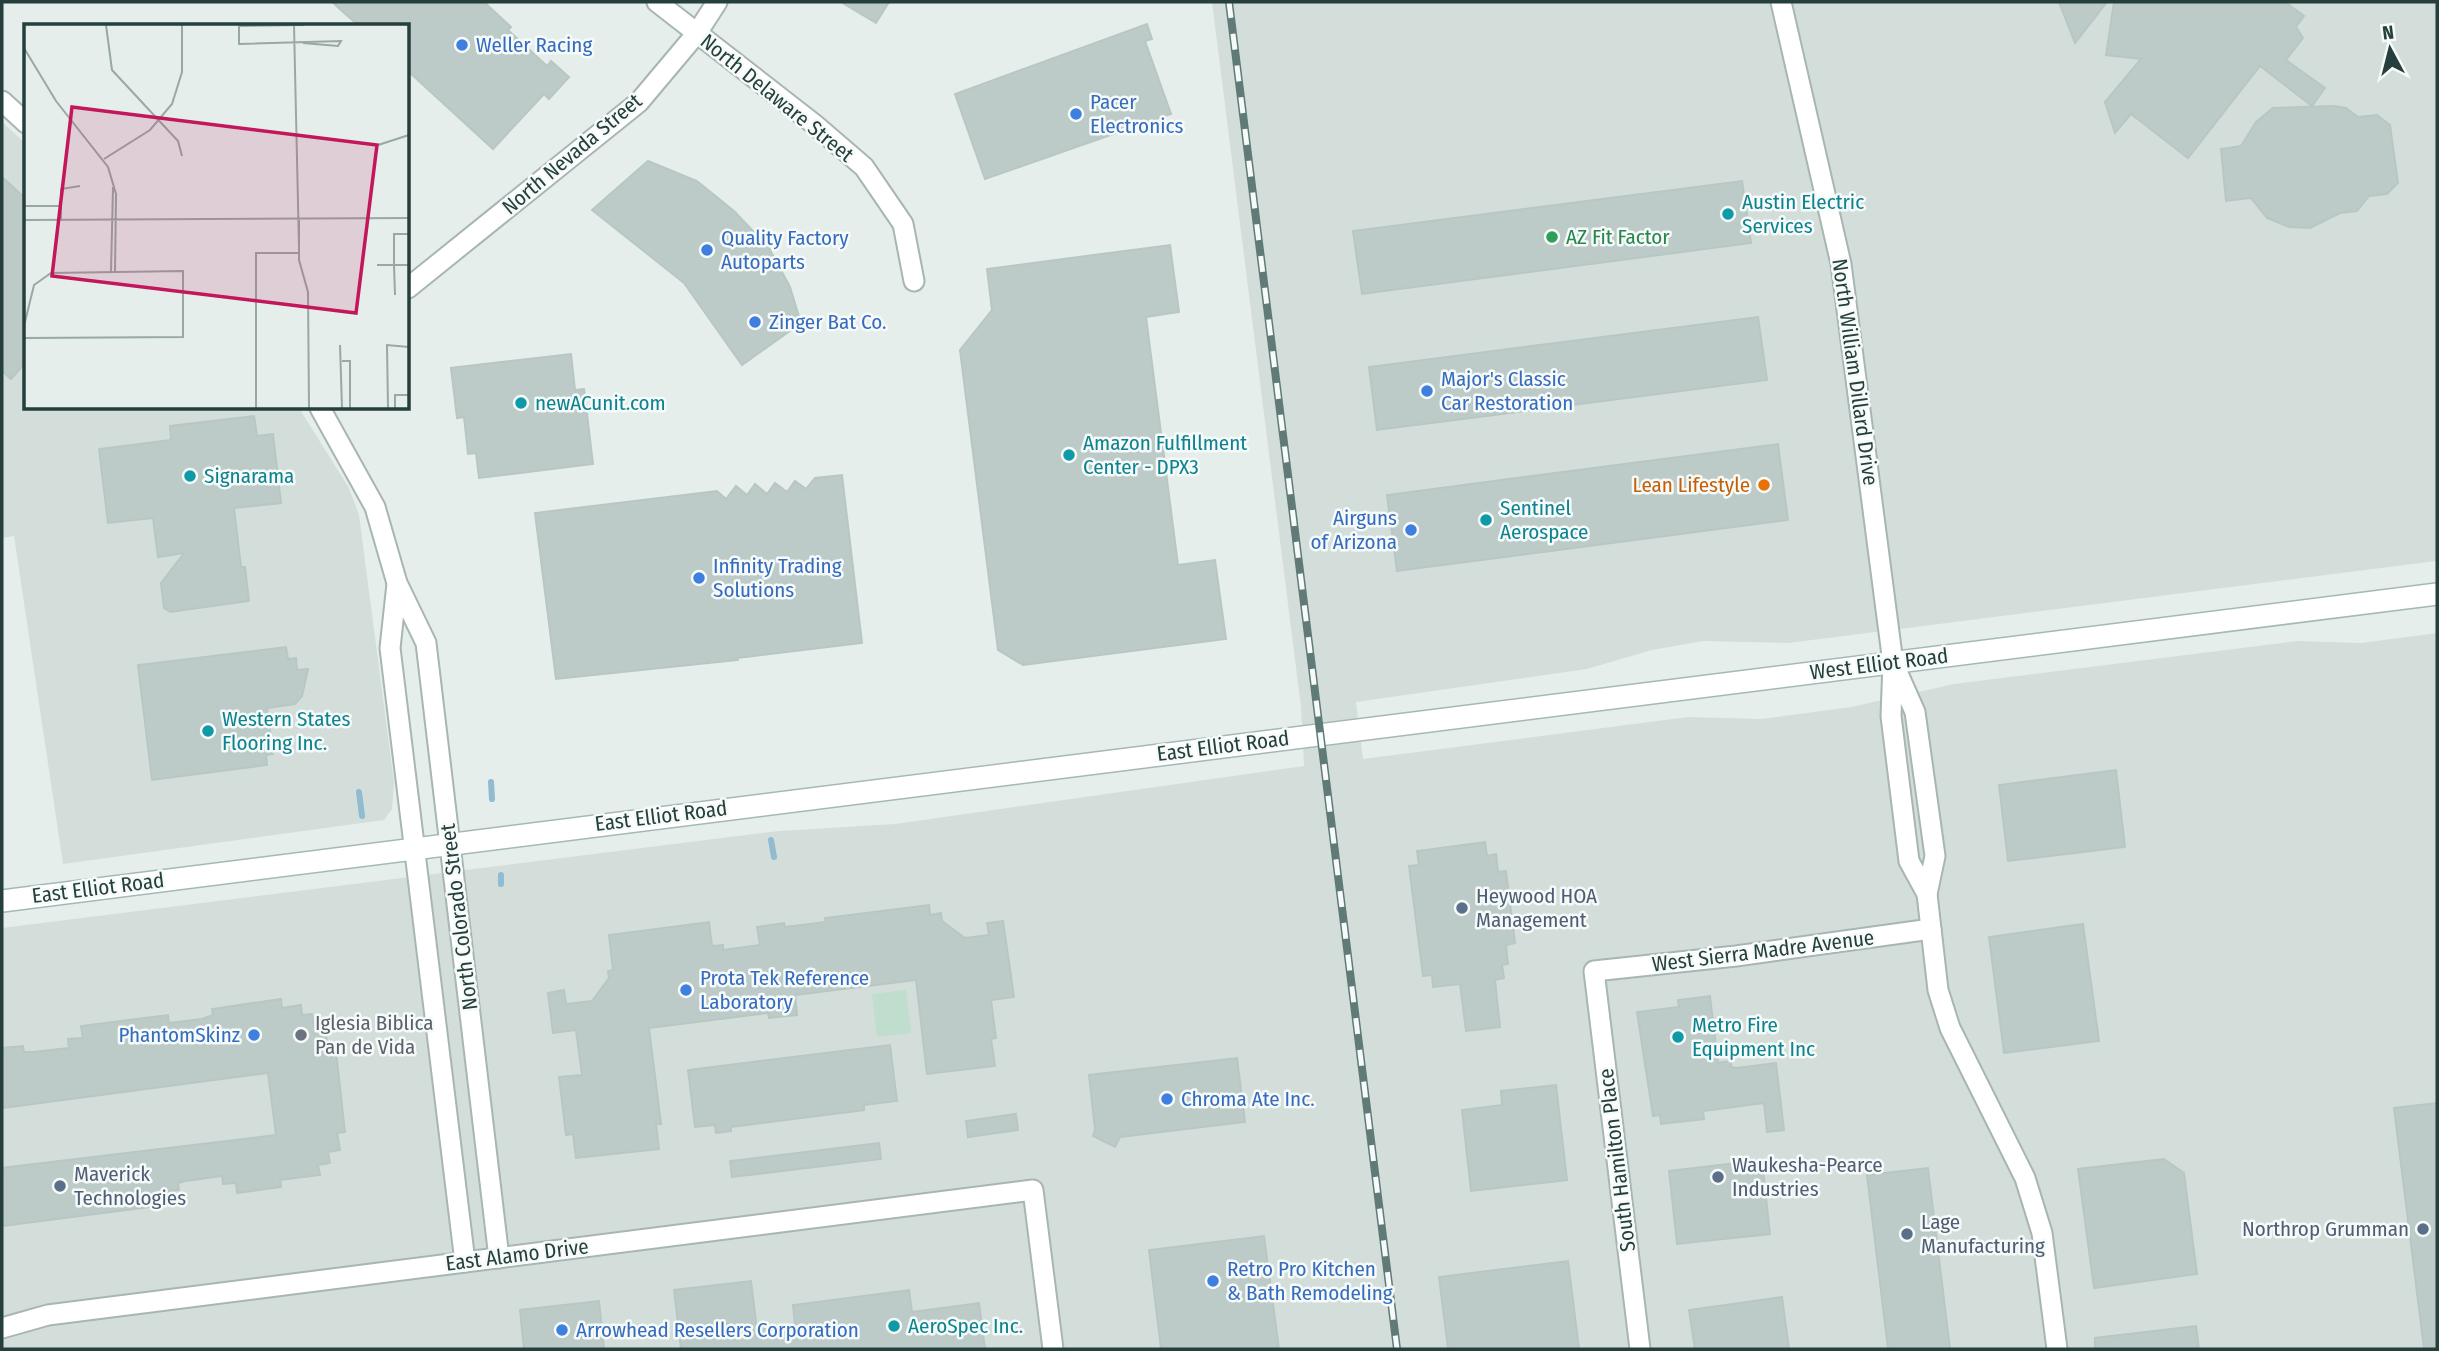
<svg xmlns="http://www.w3.org/2000/svg" width="2439" height="1351" font-family="'Fira Sans Condensed',sans-serif">
<style>
.built{fill:#d3dedb}
.green{fill:#bfdecd}
.lines{fill:none;stroke-linecap:round;stroke-linejoin:round}
.stream{stroke:#90bbd0;stroke-width:6}
.building{fill:#bdcbc8;stroke:#b8c7c3;stroke-width:2}
.street-casing{stroke:#a8b6b3;stroke-width:23}
.secondary-casing{stroke:#a4b9b5;stroke-width:24}
.street{stroke:#fff;stroke-width:19}
.secondary{stroke:#fff;stroke-width:21}
.rail-casing{stroke:#607a78;stroke-width:8}
.rail{stroke:#f6faf9;stroke-width:5;stroke-dasharray:16;stroke-linecap:butt}
.shop-dot{fill:#3f7fe0;stroke:#f6faf9;stroke-width:2.5}
.culture-dot{fill:#0f9aa8;stroke:#f6faf9;stroke-width:2.5}
.leisure-dot{fill:#2e9e5b;stroke:#f6faf9;stroke-width:2.5}
.food-dot{fill:#e8710a;stroke:#f6faf9;stroke-width:2.5}
.service-dot{fill:#5c6f8a;stroke:#f6faf9;stroke-width:2.5}
.worship-dot{fill:#6b7280;stroke:#f6faf9;stroke-width:2.5}
.labels{text-anchor:middle;stroke-width:5;stroke-linejoin:round;paint-order:stroke}
.shop-label{font-size:21px;fill:#366cbe;stroke:#f6faf9;text-anchor:start}
.street-label{font-size:21px;fill:#253f3d;stroke:#f6faf9}
.culture-label{font-size:21px;fill:#0d838f;stroke:#f6faf9;text-anchor:start}
.leisure-label{font-size:21px;fill:#27864d;stroke:#f6faf9;text-anchor:start}
.food-label{font-size:21px;fill:#c56008;stroke:#f6faf9;text-anchor:end}
.service-label{font-size:21px;fill:#4e5e75;stroke:#f6faf9;text-anchor:start}
.worship-label{font-size:21px;fill:#5b616d;stroke:#f6faf9;text-anchor:start}
.inset-road{fill:none;stroke:#98a8a5;stroke-width:2}
.view{fill:#c2185b;fill-opacity:0.15;stroke:#c2185b;stroke-width:3.5}
.inset-edge{fill:none;stroke:#253f3d;stroke-width:3.5}
</style>
<rect width="100%" height="100%" fill="#e5eeeb"/>
<g class="built">
<polygon points="1212,2 2437,2 2437,561 1788,643 1703,641 1652,650 1587,669 1356,702 1363,759 1688,717 1761,719 1851,707 1954,684 2297,641 2361,643 2437,633 2437,1349 2,1349 2,928 779,831 895,824 1304,766 1301,707"/>
<polygon points="2,122 26,144 26,408 299,408 349,488 359,515 394,782 392,809 384,820 63,864 14,536 2,538"/>
</g>
<polygon class="green" points="906,990 911,1033 877,1037 872,994"/>
<g class="lines">
<g class="stream">
<polyline points="491,782 492,799"/>
<polyline points="359,792 362,816"/>
<polyline points="771,840 774,857"/>
<polyline points="501,875 501,884"/>
</g>
</g>
<g class="building">
<polygon points="332,2 484,2 511,27 508,30 547,66 551,61 569,77 549,99 544,94 493,149 408,71 408,26 359,26"/>
<polygon points="841,2 889,2 876,23"/>
<polygon points="2059,2 2107,2 2075,43"/>
<polygon points="2114,2 2285,2 2304,16 2296,27 2303,38 2286,60 2325,88 2312,106 2260,66 2188,158 2131,114 2115,133 2105,102 2141,59 2106,55"/>
<polygon points="1147,24 1152,39 1145,41 1171,114 985,179 955,94"/>
<polygon points="2334,106 2346,108 2358,117 2377,115 2390,125 2398,183 2387,194 2369,196 2357,211 2340,213 2310,228 2289,227 2267,218 2251,198 2226,201 2221,149 2241,146 2256,122 2273,108"/>
<polygon points="648,161 697,181 734,211 769,248 790,287 801,323 742,365 684,283 592,210"/>
<polygon points="2,177 26,199 26,362 11,379 2,371"/>
<polygon points="1742,181 1751,243 1362,294 1353,231"/>
<polygon points="1170,245 1179,312 1146,317 1178,565 1215,560 1226,639 1023,665 998,650 960,350 992,310 987,269"/>
<polygon points="1758,317 1767,380 1377,430 1369,367"/>
<polygon points="571,354 575,390 584,389 593,464 479,478 476,453 468,454 464,417 457,418 451,368"/>
<polygon points="254,416 257,436 273,434 281,503 234,508 241,567 245,567 249,601 170,612 164,608 161,583 184,553 158,557 153,518 108,523 99,449 171,440 170,426"/>
<polygon points="1778,444 1788,520 1397,571 1387,495"/>
<polygon points="842,475 862,643 737,658 738,660 556,679 535,513 717,491 726,499 736,486 747,495 755,484 767,494 775,483 787,492 795,481 806,489 815,478"/>
<polygon points="286,647 288,659 296,658 297,670 308,669 302,696 295,704 267,708 273,754 266,755 267,765 152,780 138,665"/>
<polygon points="2116,770 2125,847 2008,861 1999,785"/>
<polygon points="1485,842 1487,856 1496,854 1498,872 1506,871 1515,943 1506,945 1508,964 1502,965 1504,978 1495,980 1500,1027 1466,1031 1460,984 1433,987 1432,975 1423,976 1409,866 1419,865 1417,851"/>
<polygon points="929,905 930,915 941,913 942,921 965,938 989,935 987,923 1003,921 1014,997 991,1000 996,1038 991,1039 995,1066 927,1074 916,980 795,995 797,1015 769,1018 768,1013 649,1028 661,1124 656,1124 659,1149 576,1158 573,1134 566,1135 559,1077 582,1075 576,1030 553,1033 548,993 564,990 566,1004 592,1001 609,978 608,971 613,970 609,935 709,922 712,946 723,945 723,950 760,945 757,927 784,923 785,927 826,922 825,918"/>
<polygon points="2083,924 2099,1041 2004,1053 1989,937"/>
<polygon points="1710,996 1718,1063 1731,1061 1731,1067 1736,1068 1776,1063 1784,1130 1767,1132 1764,1103 1703,1111 1704,1119 1661,1124 1660,1115 1653,1116 1637,1012 1679,1007 1678,1000"/>
<polygon points="281,999 282,1008 301,1005 302,1015 312,1014 314,1027 325,1025 327,1044 335,1043 345,1132 337,1133 340,1150 328,1152 330,1163 318,1165 320,1175 280,1180 281,1187 237,1193 236,1183 223,1184 222,1176 186,1181 178,1183 179,1190 164,1192 166,1205 2,1226 2,1168 276,1135 268,1073 2,1108 2,1048 23,1046 24,1052 33,1052 69,1048 68,1039 83,1038 81,1026 168,1015 169,1023 202,1019 213,1015 212,1009"/>
<polygon points="890,1045 897,1101 864,1105 864,1110 731,1127 731,1131 716,1133 715,1125 695,1127 688,1070"/>
<polygon points="1237,1058 1245,1122 1120,1137 1115,1147 1093,1136 1095,1130 1089,1075"/>
<polygon points="1556,1085 1567,1180 1471,1191 1462,1110 1502,1105 1501,1091"/>
<polygon points="2437,1103 2437,1349 2424,1349 2394,1108"/>
<polygon points="1016,1114 1018,1130 968,1137 966,1121"/>
<polygon points="879,1143 881,1159 732,1177 730,1161"/>
<polygon points="2164,1159 2184,1173 2197,1274 2094,1288 2078,1169"/>
<polygon points="1762,1160 1770,1234 1677,1244 1669,1171"/>
<polygon points="1928,1168 1950,1349 1888,1349 1867,1175"/>
<polygon points="1264,1236 1279,1349 1161,1349 1149,1250"/>
<polygon points="1568,1261 1579,1349 1448,1349 1439,1277"/>
<polygon points="751,1281 757,1330 795,1325 793,1305 909,1290 912,1312 979,1303 985,1349 681,1349 674,1290"/>
<polygon points="1782,1297 1789,1349 1695,1349 1689,1310"/>
<polygon points="599,1301 604,1349 524,1349 520,1310"/>
<polygon points="2196,1326 2199,1349 2095,1349 2095,1338"/>
</g>
<g class="lines">
<defs>
<g id="street">
<polyline points="657,2 814,124 864,167 903,224 914,281"/>
<polyline points="1781,2 1841,264 1893,663 1891,716 1909,861 1927,894"/>
<polyline points="2,101 26,123"/>
<polyline points="408,288 639,102 697,33 717,2"/>
<polyline points="320,408 375,507 397,583 426,643 499,1258"/>
<polyline points="397,584 390,648 465,1262"/>
<polyline points="1895,667 1915,712 1935,856 1927,894 1938,990 1950,1028 2025,1178 2042,1233 2057,1349"/>
<polyline points="2,1328 48,1315 1033,1190 1053,1349"/>
<polyline points="1640,1349 1594,971 1736,956 1931,929"/>
</g>
<polyline id="secondary" points="2,901 2437,594"/>
</defs>
<use href="#street" class="street-casing"/>
<use href="#secondary" class="secondary-casing"/>
<use href="#street" class="street"/>
<use href="#secondary" class="secondary"/>
<defs>
<polyline id="rail" points="1229,2 1397,1349"/>
</defs>
<use href="#rail" class="rail-casing"/>
<use href="#rail" class="rail"/>
</g>
<g class="shop-dot">
<circle cx="462" cy="45" r="7"/>
<circle cx="1076" cy="114" r="7"/>
<circle cx="707" cy="250" r="7"/>
<circle cx="755" cy="322" r="7"/>
<circle cx="1427" cy="391" r="7"/>
<circle cx="1411" cy="530" r="7"/>
<circle cx="699" cy="578" r="7"/>
<circle cx="686" cy="990" r="7"/>
<circle cx="254" cy="1035" r="7"/>
<circle cx="1167" cy="1099" r="7"/>
<circle cx="1213" cy="1281" r="7"/>
<circle cx="562" cy="1330" r="7"/>
</g>
<g class="culture-dot">
<circle cx="1728" cy="214" r="7"/>
<circle cx="521" cy="403" r="7"/>
<circle cx="1069" cy="455" r="7"/>
<circle cx="190" cy="476" r="7"/>
<circle cx="1486" cy="520" r="7"/>
<circle cx="208" cy="731" r="7"/>
<circle cx="1678" cy="1037" r="7"/>
<circle cx="894" cy="1326" r="7"/>
</g>
<circle class="leisure-dot" cx="1552" cy="237" r="7"/>
<circle class="food-dot" cx="1764" cy="485" r="7"/>
<g class="service-dot">
<circle cx="1462" cy="908" r="7"/>
<circle cx="1718" cy="1177" r="7"/>
<circle cx="60" cy="1186" r="7"/>
<circle cx="2423" cy="1229" r="7"/>
<circle cx="1907" cy="1234" r="7"/>
</g>
<circle class="worship-dot" cx="301" cy="1035" r="7"/>
<g class="labels">
<g class="shop-label">
<text x="476" y="52">Weller Racing</text>
<text x="1090" y="109">Pacer<tspan x="1090" dy="24">Electronics</tspan></text>
<text x="721" y="245">Quality Factory<tspan x="721" dy="24">Autoparts</tspan></text>
<text x="769" y="329">Zinger Bat Co.</text>
<text x="1441" y="386">Major's Classic<tspan x="1441" dy="24">Car Restoration</tspan></text>
<text x="1397" y="525" text-anchor="end">Airguns<tspan x="1397" dy="24">of Arizona</tspan></text>
<text x="713" y="573">Infinity Trading<tspan x="713" dy="24">Solutions</tspan></text>
<text x="700" y="985">Prota Tek Reference<tspan x="700" dy="24">Laboratory</tspan></text>
<text x="240" y="1042" text-anchor="end">PhantomSkinz</text>
<text x="1181" y="1106">Chroma Ate Inc.</text>
<text x="1227" y="1276">Retro Pro Kitchen<tspan x="1227" dy="24">&amp; Bath Remodeling</tspan></text>
<text x="576" y="1337">Arrowhead Resellers Corporation</text>
</g>
<g class="street-label">
<text transform="translate(777 98) rotate(39)" y="7">North Delaware Street</text>
<text transform="translate(572 154) rotate(-40)" y="7">North Nevada Street</text>
<text transform="translate(1855 372) rotate(82)" y="7">North William Dillard Drive</text>
<text transform="translate(1879 664) rotate(-7)" y="7">West Elliot Road</text>
<text transform="translate(1223 746) rotate(-7)" y="7">East Elliot Road</text>
<text transform="translate(661 816) rotate(-7)" y="7">East Elliot Road</text>
<text transform="translate(98 888) rotate(-7)" y="7">East Elliot Road</text>
<text transform="translate(459 917) rotate(-97)" y="7">North Colorado Street</text>
<text transform="translate(1763 951) rotate(-7)" y="7">West Sierra Madre Avenue</text>
<text transform="translate(1617 1160) rotate(-97)" y="7">South Hamilton Place</text>
<text transform="translate(517 1255) rotate(-7)" y="7">East Alamo Drive</text>
</g>
<g class="culture-label">
<text x="1742" y="209">Austin Electric<tspan x="1742" dy="24">Services</tspan></text>
<text x="535" y="410">newACunit.com</text>
<text x="1083" y="450">Amazon Fulfillment<tspan x="1083" dy="24">Center - DPX3</tspan></text>
<text x="204" y="483">Signarama</text>
<text x="1500" y="515">Sentinel<tspan x="1500" dy="24">Aerospace</tspan></text>
<text x="222" y="726">Western States<tspan x="222" dy="24">Flooring Inc.</tspan></text>
<text x="1692" y="1032">Metro Fire<tspan x="1692" dy="24">Equipment Inc</tspan></text>
<text x="908" y="1333">AeroSpec Inc.</text>
</g>
<g class="leisure-label">
<text x="1566" y="244">AZ Fit Factor</text>
</g>
<g class="food-label">
<text x="1750" y="492">Lean Lifestyle</text>
</g>
<g class="service-label">
<text x="1476" y="903">Heywood HOA<tspan x="1476" dy="24">Management</tspan></text>
<text x="1732" y="1172">Waukesha-Pearce<tspan x="1732" dy="24">Industries</tspan></text>
<text x="74" y="1181">Maverick<tspan x="74" dy="24">Technologies</tspan></text>
<text x="1921" y="1229">Lage<tspan x="1921" dy="24">Manufacturing</tspan></text>
<text x="2409" y="1236" text-anchor="end">Northrop Grumman</text>
</g>
<g class="worship-label">
<text x="315" y="1030">Iglesia Biblica<tspan x="315" dy="24">Pan de Vida</tspan></text>
</g>
</g>
<g transform="translate(24 24)">
<rect width="385" height="385" fill="#e5eeeb"/>
<path class="inset-road" d="M82 1 88 46 154 117 158 132M270 1 275 224M215 2V20L317 17 314 22 279 19M215 2 280 1M0 24 32 77 84 143 92 170 91 248M351 122 385 111M80 135 126 106 148 80 158 48V1M0 182H37M0 196 385 194M37 196V165L56 162M275 196V236L284 268 285 384M385 210H370V241H385M353 241H370L371 271M87 248 89 163M0 302 10 261 27 249 159 247V313L0 314M316 321 318 384M318 337H326V384M232 384V229H275M364 384 363 321 385 323M371 384V371H385"/>
<path class="view" d="M48 83 353 121 332 289 28 252Z"/>
<rect width="385" height="385" class="inset-edge"/>
</g>
<rect width="2439" height="1351" fill="none" stroke="#253f3d" stroke-width="7"/>
<g transform="translate(2390 49) rotate(353)" stroke="#f6faf9" stroke-width="5" paint-order="stroke">
<path d="M0-5L12 26L0 18L-12 26Z" fill="#253f3d"/>
<text y="-10" font-size="19" font-weight="bold" text-anchor="middle" fill="#253f3d">N</text>
</g>
</svg>
